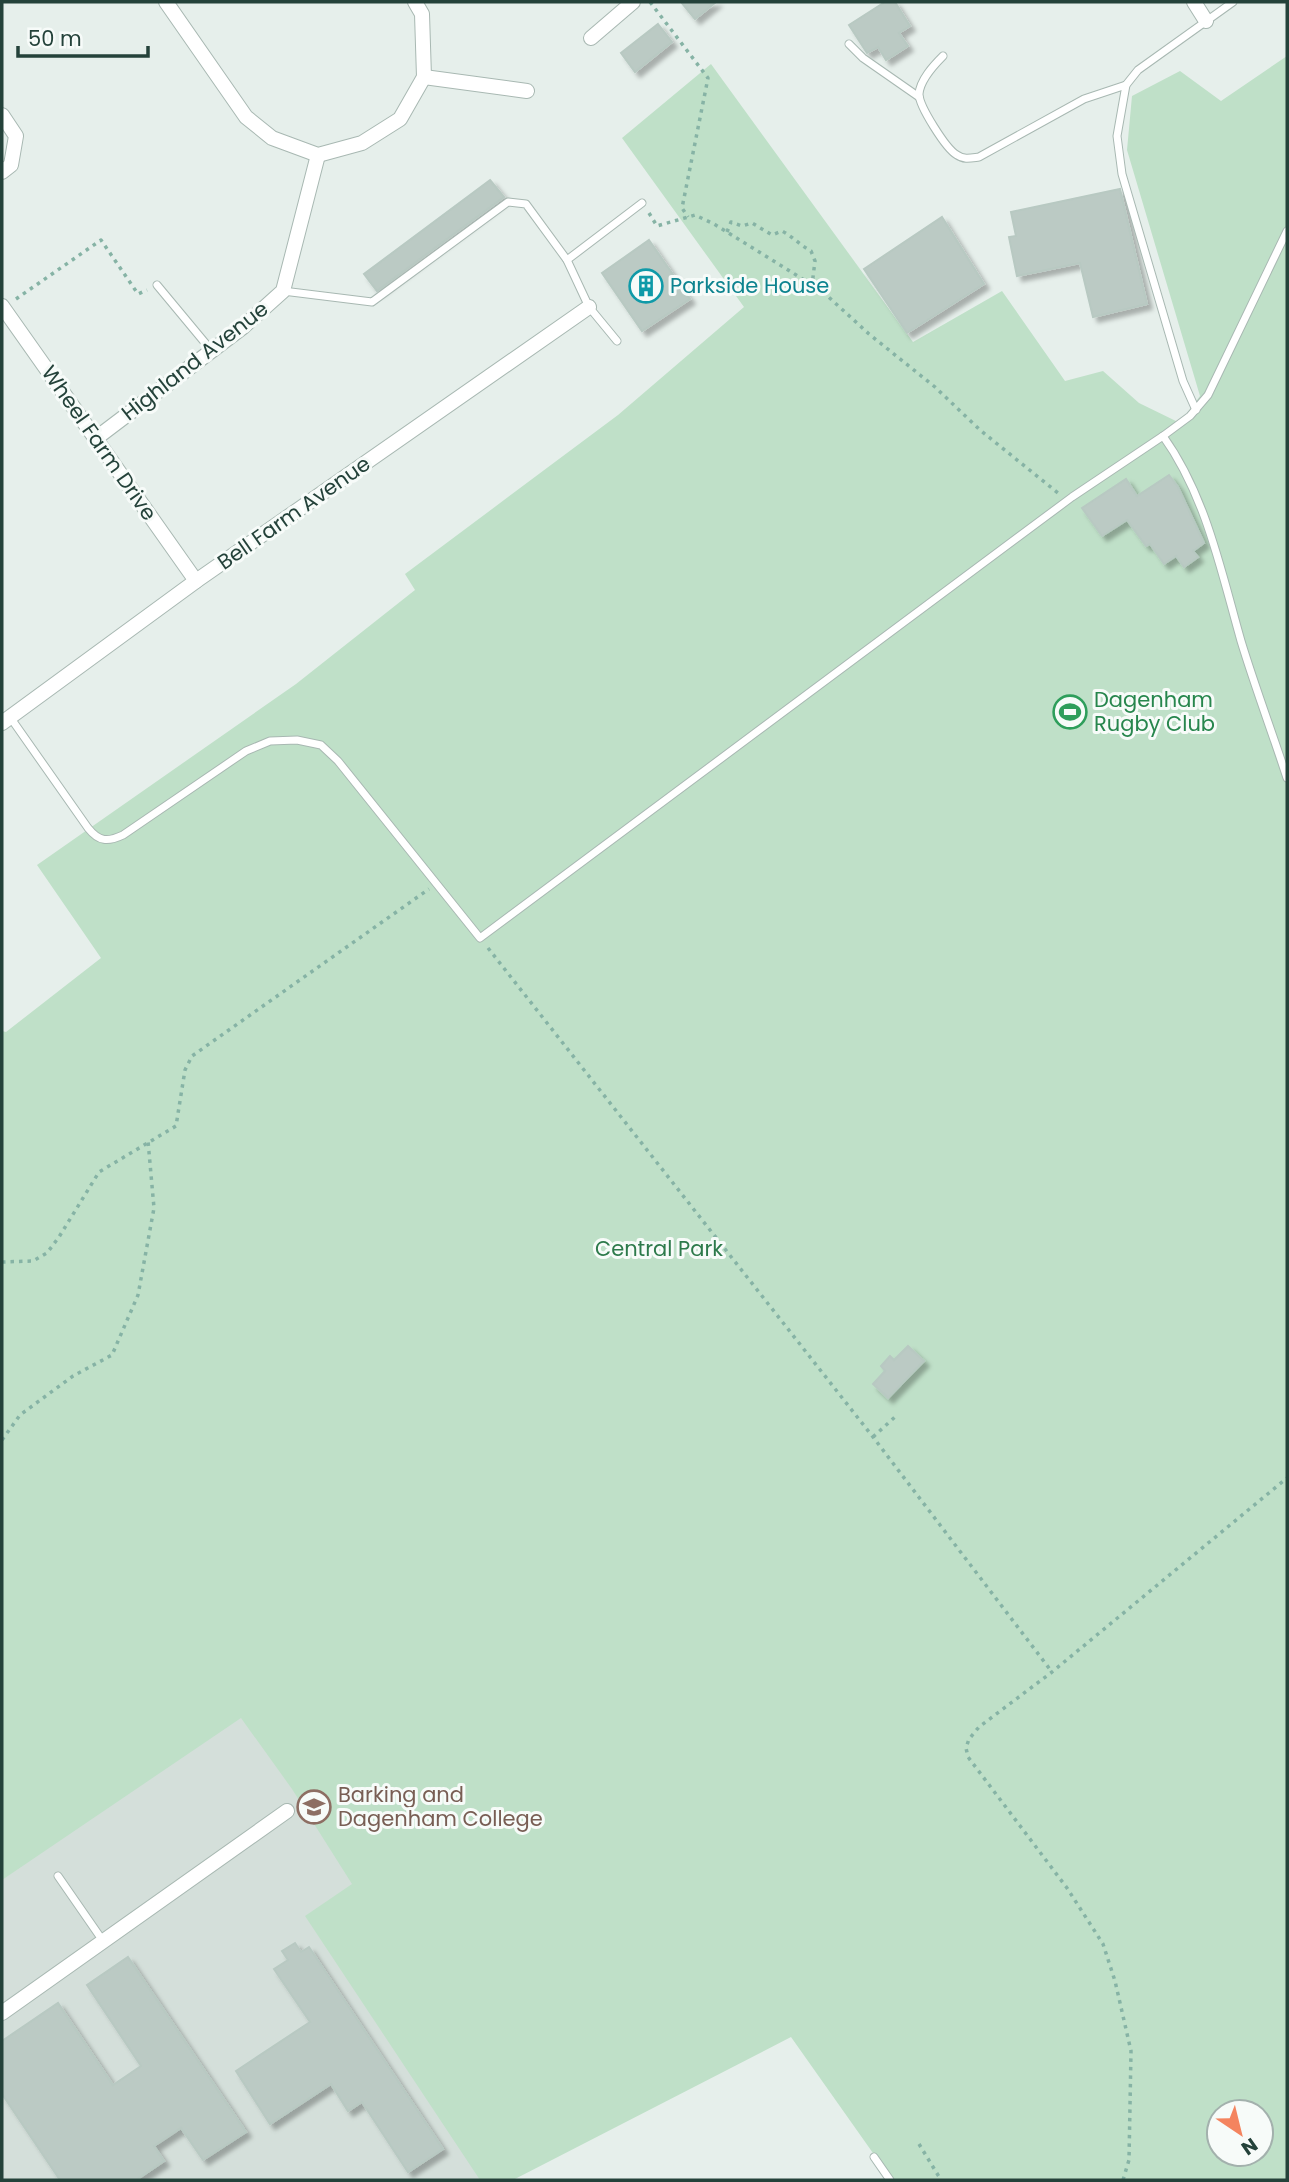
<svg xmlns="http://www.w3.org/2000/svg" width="1289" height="2182" font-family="Poppins,sans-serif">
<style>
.built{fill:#d4dfda}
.green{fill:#bfe0c8;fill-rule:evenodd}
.building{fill:#bbcac4;stroke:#b8c9c2;stroke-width:2;filter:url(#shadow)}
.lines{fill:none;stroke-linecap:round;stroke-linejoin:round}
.service-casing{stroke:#a8b8b2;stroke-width:9}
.minor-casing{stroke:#a8b8b2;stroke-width:16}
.path{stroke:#86b3a5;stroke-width:3.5;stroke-dasharray:3.5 5;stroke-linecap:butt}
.service{stroke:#fff;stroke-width:7}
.minor{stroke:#fff;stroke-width:14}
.labels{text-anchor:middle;stroke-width:6;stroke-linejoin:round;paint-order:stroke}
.culture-label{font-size:21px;fill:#0d838f;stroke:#f7fbf9;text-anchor:start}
.street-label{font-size:21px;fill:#24423a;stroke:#f7fbf9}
.leisure-label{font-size:21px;fill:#27864d;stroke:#f7fbf9;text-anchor:start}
.park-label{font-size:21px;fill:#2d7a4b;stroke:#f7fbf9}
.education-label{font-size:21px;fill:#785e54;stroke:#f7fbf9;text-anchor:start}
</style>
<defs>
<filter id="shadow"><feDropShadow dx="5" dy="5" stdDeviation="2" flood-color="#0004"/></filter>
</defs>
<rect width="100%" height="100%" fill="#e6efeb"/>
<polygon class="built" points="348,1456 513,2180 2,2180 2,1701"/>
<path class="green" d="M1287 56V2180H892L791 2037 513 2180H480L305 1916 352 1884 292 1789 241 1718 2 1880V1031L6 1032 101 958 37 865 296 684 415 590 405 574 618 415 744 307 622 138 711 64 913 342 1002 291 1065 381 1103 371 1139 403 1180 423 1200 396 1127 150 1132 96 1180 71 1221 101ZM1219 2112H1261V2154H1219Z"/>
<g class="building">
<polygon points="681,2 716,2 695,19"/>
<polygon points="885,2 895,2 910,26 899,33 908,46 886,60 878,47 867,53 849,25"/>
<polygon points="658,24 672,42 635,72 621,53"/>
<polygon points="490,180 504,197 377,291 364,274"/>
<polygon points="1120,189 1147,304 1093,317 1080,263 1017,276 1009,237 1016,236 1011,212"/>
<polygon points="942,217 984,284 907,333 864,269"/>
<polygon points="649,240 690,299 642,331 602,273"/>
<polygon points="1169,475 1178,487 1204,543 1193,551 1198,557 1184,567 1176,556 1164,564 1150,544 1146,546 1127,520 1102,536 1082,508 1126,479 1137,496"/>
<polygon points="908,1346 924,1361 888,1398 873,1384 885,1371 881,1366 890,1356 894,1360"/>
<polygon points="295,1943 301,1952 309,1947 443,2149 408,2172 362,2102 348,2111 331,2084 270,2124 236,2071 310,2022 274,1969 288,1960 282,1951"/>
<polygon points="128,1957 246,2132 203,2160 181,2128 154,2146 164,2161 136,2180 60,2180 2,2094 2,2041 58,2003 113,2085 141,2066 87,1985"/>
</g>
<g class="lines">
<defs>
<g id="service">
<polyline points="849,44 863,58 919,97"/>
<path d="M943 56C933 66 920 80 919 94 919 106 946 149 957 155 964 160 971 158 979 157L1084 99 1126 85"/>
<polyline points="567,260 642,203"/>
<polyline points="157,285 211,350"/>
<polyline points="283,291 372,302 508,202 526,204 567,260 589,307 617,341"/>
<polyline points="1196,410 1183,381 1122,174 1117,136 1126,85 1138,70 1233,2"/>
<path d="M1163 436C1206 496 1221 571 1241 641 1255 687 1272 732 1287 778"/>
<path d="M10 717 88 828C99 842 108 842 123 835L246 751 270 741 297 740 321 745 338 761 480 938 1072 497 1163 436 1190 416 1208 395 1287 231"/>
<polyline points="58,1876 103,1941"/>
<polyline points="874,2157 890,2180"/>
</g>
<g id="minor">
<polyline points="166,2 246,117 272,138 318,155 362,143 400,119 424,77 422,14 415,2"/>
<polyline points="1194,2 1206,21"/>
<polyline points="591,38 633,2"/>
<polyline points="424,77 527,91"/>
<polyline points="2,115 16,136 11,165 2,172"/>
<polyline points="2,306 196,581"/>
<polyline points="95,439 243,327 283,291 318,155"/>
<polyline points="2,723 196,581 589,307"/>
<polyline points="2,2013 287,1811"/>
</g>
</defs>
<use href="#service" class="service-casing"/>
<use href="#minor" class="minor-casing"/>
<g class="path">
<polyline points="650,2 708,78 682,208 688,217"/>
<polyline points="649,213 657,226 695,215 714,224 822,291 869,334 935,387 980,430 1058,493"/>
<path d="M727 232 731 222 742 226 752 223 772 235 782 231C793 237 800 245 811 251L815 261 812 285"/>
<polyline points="16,299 101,240 138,294 147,290"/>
<polyline points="488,948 873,1437 1052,1672"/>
<polyline points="2,1262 33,1261 47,1253 59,1237 99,1172 176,1126 185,1070 192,1056 429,889"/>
<polyline points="873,1437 896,1416"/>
<polyline points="2,1440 20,1415 73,1376 112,1355 138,1295 154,1208 148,1141"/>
<polyline points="919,2144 941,2180"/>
<polyline points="1123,2180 1129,2160 1131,2051 1115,1981 1103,1944 1067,1888 968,1757 966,1748 969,1739 979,1727 1052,1672 1287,1478"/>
</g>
<use href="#service" class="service"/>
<use href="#minor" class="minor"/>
</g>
<defs>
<symbol id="building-ring" viewBox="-11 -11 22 22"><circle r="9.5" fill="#f7fbf9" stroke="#0f9aa8" stroke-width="1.5"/><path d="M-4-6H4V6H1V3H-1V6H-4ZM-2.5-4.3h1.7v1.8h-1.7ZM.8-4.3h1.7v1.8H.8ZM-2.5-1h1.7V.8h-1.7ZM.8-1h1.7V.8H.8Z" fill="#0f9aa8"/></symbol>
<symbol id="stadium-ring" viewBox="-11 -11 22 22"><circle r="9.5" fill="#f7fbf9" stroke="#2e9e5b" stroke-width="1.5"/><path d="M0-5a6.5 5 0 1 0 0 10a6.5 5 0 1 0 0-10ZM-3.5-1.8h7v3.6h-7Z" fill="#2e9e5b"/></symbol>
<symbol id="university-ring" viewBox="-11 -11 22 22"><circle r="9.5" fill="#f7fbf9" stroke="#8d6e63" stroke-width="1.5"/><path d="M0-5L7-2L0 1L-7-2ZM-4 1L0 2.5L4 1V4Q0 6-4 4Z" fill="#8d6e63"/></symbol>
</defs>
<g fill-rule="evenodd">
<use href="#building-ring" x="627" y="267" width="38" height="38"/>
<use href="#stadium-ring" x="1051" y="693" width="38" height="38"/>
<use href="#university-ring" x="295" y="1788" width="38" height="38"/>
</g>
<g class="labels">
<g class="culture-label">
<text x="670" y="293">Parkside House</text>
</g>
<g class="street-label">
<text transform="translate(195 361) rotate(-38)" y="7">Highland Avenue</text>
<text transform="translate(99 443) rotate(55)" y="7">Wheel Farm Drive</text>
<text transform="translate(294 513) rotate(-35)" y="7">Bell Farm Avenue</text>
</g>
<g class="leisure-label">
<text x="1094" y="707">Dagenham<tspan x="1094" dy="24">Rugby Club</tspan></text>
</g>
<g class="park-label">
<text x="659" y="1256">Central Park</text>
</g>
<g class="education-label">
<text x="338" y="1802">Barking and<tspan x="338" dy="24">Dagenham College</tspan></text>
</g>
</g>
<rect width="1289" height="2182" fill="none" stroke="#24423a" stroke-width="7"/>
<g transform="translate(1240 2133) rotate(145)"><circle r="33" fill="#f7fbf9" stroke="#a3b1ad" stroke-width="2"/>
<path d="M0-5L12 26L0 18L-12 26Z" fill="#f4845f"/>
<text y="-10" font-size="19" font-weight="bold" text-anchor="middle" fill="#24423a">N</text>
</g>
<path d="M18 46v10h130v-10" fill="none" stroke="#24423a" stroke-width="3.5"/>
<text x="28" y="46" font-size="21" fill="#24423a" stroke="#f7fbf9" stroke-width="5" paint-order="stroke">50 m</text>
</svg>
